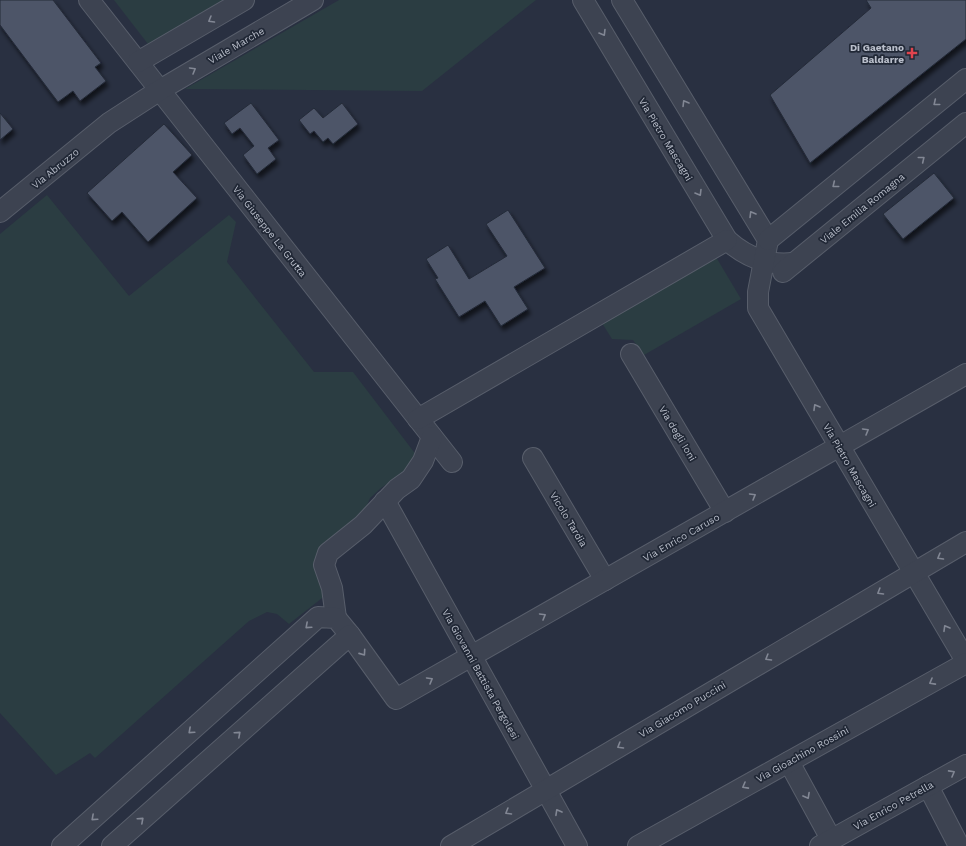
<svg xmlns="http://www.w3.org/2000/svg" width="966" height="846" font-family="'Work Sans',sans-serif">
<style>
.green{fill:#2b3d42}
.building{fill:#4d5568;stroke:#242a38;filter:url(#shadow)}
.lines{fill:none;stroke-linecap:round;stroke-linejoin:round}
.minor-casing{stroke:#585e6b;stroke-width:22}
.minor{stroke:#3d4351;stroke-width:20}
.oneway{stroke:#828794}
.health-dot{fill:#e0444e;stroke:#212836;stroke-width:1.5}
.labels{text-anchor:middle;stroke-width:3.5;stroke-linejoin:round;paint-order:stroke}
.street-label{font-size:10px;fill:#babfcb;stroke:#212836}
.poi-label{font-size:10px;font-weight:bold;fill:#babfcb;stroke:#212836;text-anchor:end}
</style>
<defs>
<filter id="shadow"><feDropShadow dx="2.5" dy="4.5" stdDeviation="2" flood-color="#0009"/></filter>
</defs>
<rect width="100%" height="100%" fill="#293041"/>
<g class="green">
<polygon points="114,0 223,0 148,44"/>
<polygon points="339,0 536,0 422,91 185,89"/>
<polygon points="47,195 129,296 229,215 236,222 227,262 314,372 353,372 417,456 414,466 381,488 370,498 365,510 328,547 326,595 289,624 277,614 267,612 249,621 95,758 90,753 56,775 0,713 0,234"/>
<polygon points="716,257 741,299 644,355 633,340 612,339 602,323"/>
</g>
<g class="building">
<polygon points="0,0 53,0 101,63 95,67 106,81 80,101 73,91 58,102 0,25"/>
<polygon points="866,0 966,0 966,39 810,163 770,95 871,8"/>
<polygon points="251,103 279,140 268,148 276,159 257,174 243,155 254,146 240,128 232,134 224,123"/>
<polygon points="342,103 358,124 333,144 328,138 323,142 314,131 310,134 299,120 314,108 323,118"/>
<polygon points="0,113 13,129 0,140"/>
<polygon points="164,124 192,155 173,172 197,198 148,242 122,212 112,221 87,193"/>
<polygon points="934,173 954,198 903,239 883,214"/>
<polygon points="508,210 545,268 514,287 528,309 501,326 485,301 459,317 435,279 438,278 426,259 448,245 469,279 507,256 486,224"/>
</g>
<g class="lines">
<defs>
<g id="minor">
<polyline points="89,0 452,462"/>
<path d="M583 0 727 240C746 257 767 266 793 263"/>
<polyline points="622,0 768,240 758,292 758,308 966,661"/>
<polyline points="138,62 244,0"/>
<polyline points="0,212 109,123 160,90 313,0"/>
<polyline points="768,240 966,79"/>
<polyline points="783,272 966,123"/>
<polyline points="631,354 725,512"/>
<polyline points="418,419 727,240"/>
<polyline points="533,458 605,580"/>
<polyline points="385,501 577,846"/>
<polyline points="336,618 332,588 324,565 328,553 363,525 397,489 411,479 423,461 432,437"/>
<polyline points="789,762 831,839"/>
<polyline points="928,786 959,846"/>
<polyline points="62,846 318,617 336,618 350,635"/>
<polyline points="112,846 350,635 396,699 966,374"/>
<polyline points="451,846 966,542"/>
<polyline points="638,846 966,663"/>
<polyline points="820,846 966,765"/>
</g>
</defs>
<use href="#minor" class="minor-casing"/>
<use href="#minor" class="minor"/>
</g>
<defs><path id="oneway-chevron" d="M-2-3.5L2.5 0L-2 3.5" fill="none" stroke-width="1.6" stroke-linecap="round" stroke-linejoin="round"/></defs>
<g class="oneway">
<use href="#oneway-chevron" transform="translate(211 20) rotate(150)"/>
<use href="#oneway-chevron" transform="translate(603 33) rotate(59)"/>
<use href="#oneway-chevron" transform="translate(193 70) rotate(-30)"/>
<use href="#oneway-chevron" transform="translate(685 103) rotate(-121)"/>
<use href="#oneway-chevron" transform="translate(936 103) rotate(141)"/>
<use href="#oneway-chevron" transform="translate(922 159) rotate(-39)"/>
<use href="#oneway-chevron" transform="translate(835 185) rotate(141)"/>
<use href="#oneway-chevron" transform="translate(699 193) rotate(59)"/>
<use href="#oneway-chevron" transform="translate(752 214) rotate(-121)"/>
<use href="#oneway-chevron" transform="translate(816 407) rotate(-120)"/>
<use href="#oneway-chevron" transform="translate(866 431) rotate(-30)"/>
<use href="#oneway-chevron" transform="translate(753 496) rotate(-30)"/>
<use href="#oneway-chevron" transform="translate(940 557) rotate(150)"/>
<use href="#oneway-chevron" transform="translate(880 592) rotate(149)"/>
<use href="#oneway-chevron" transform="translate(543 616) rotate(-30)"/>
<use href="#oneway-chevron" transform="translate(308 626) rotate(138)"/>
<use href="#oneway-chevron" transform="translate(946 628) rotate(-120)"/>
<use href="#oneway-chevron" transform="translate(363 653) rotate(55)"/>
<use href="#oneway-chevron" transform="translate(768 658) rotate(149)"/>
<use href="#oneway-chevron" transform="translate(430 680) rotate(-30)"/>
<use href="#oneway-chevron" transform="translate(932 682) rotate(151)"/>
<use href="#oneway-chevron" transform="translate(191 731) rotate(138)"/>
<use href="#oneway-chevron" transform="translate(238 734) rotate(-42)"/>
<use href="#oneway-chevron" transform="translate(620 746) rotate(149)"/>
<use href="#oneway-chevron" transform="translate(952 773) rotate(-29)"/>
<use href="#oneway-chevron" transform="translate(745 786) rotate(151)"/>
<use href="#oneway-chevron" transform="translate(807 796) rotate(61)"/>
<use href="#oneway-chevron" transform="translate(508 812) rotate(149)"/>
<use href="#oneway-chevron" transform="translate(558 812) rotate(-119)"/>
<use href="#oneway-chevron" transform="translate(94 818) rotate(138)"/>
<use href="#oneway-chevron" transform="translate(141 820) rotate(-42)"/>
</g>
<path class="health-dot" d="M910 47h4v4h4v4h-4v4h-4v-4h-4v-4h4z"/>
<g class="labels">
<g class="street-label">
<text transform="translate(236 45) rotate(-30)" y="4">Viale Marche</text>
<text transform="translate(666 139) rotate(59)" y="4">Via Pietro Mascagni</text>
<text transform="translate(55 168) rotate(-39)" y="4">Via Abruzzo</text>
<text transform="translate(862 208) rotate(-39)" y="4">Viale Emilia Romagna</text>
<text transform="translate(270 231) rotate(52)" y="4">Via Giuseppe La Grutta</text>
<text transform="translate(678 433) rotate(59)" y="4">Via degli Ioni</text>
<text transform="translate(850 465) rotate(60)" y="4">Via Pietro Mascagni</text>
<text transform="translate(569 519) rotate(59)" y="4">Vicolo Tardia</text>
<text transform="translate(681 537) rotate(-30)" y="4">Via Enrico Caruso</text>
<text transform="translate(481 674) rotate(61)" y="4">Via Giovanni Battista Pergolesi</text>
<text transform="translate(682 709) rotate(-31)" y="4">Via Giacomo Puccini</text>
<text transform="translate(802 754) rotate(-29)" y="4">Via Gioachino Rossini</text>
<text transform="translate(893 805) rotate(-29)" y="4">Via Enrico Petrella</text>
</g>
<g class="poi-label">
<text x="904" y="51">Di Gaetano<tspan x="904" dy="12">Baldarre</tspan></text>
</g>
</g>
</svg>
